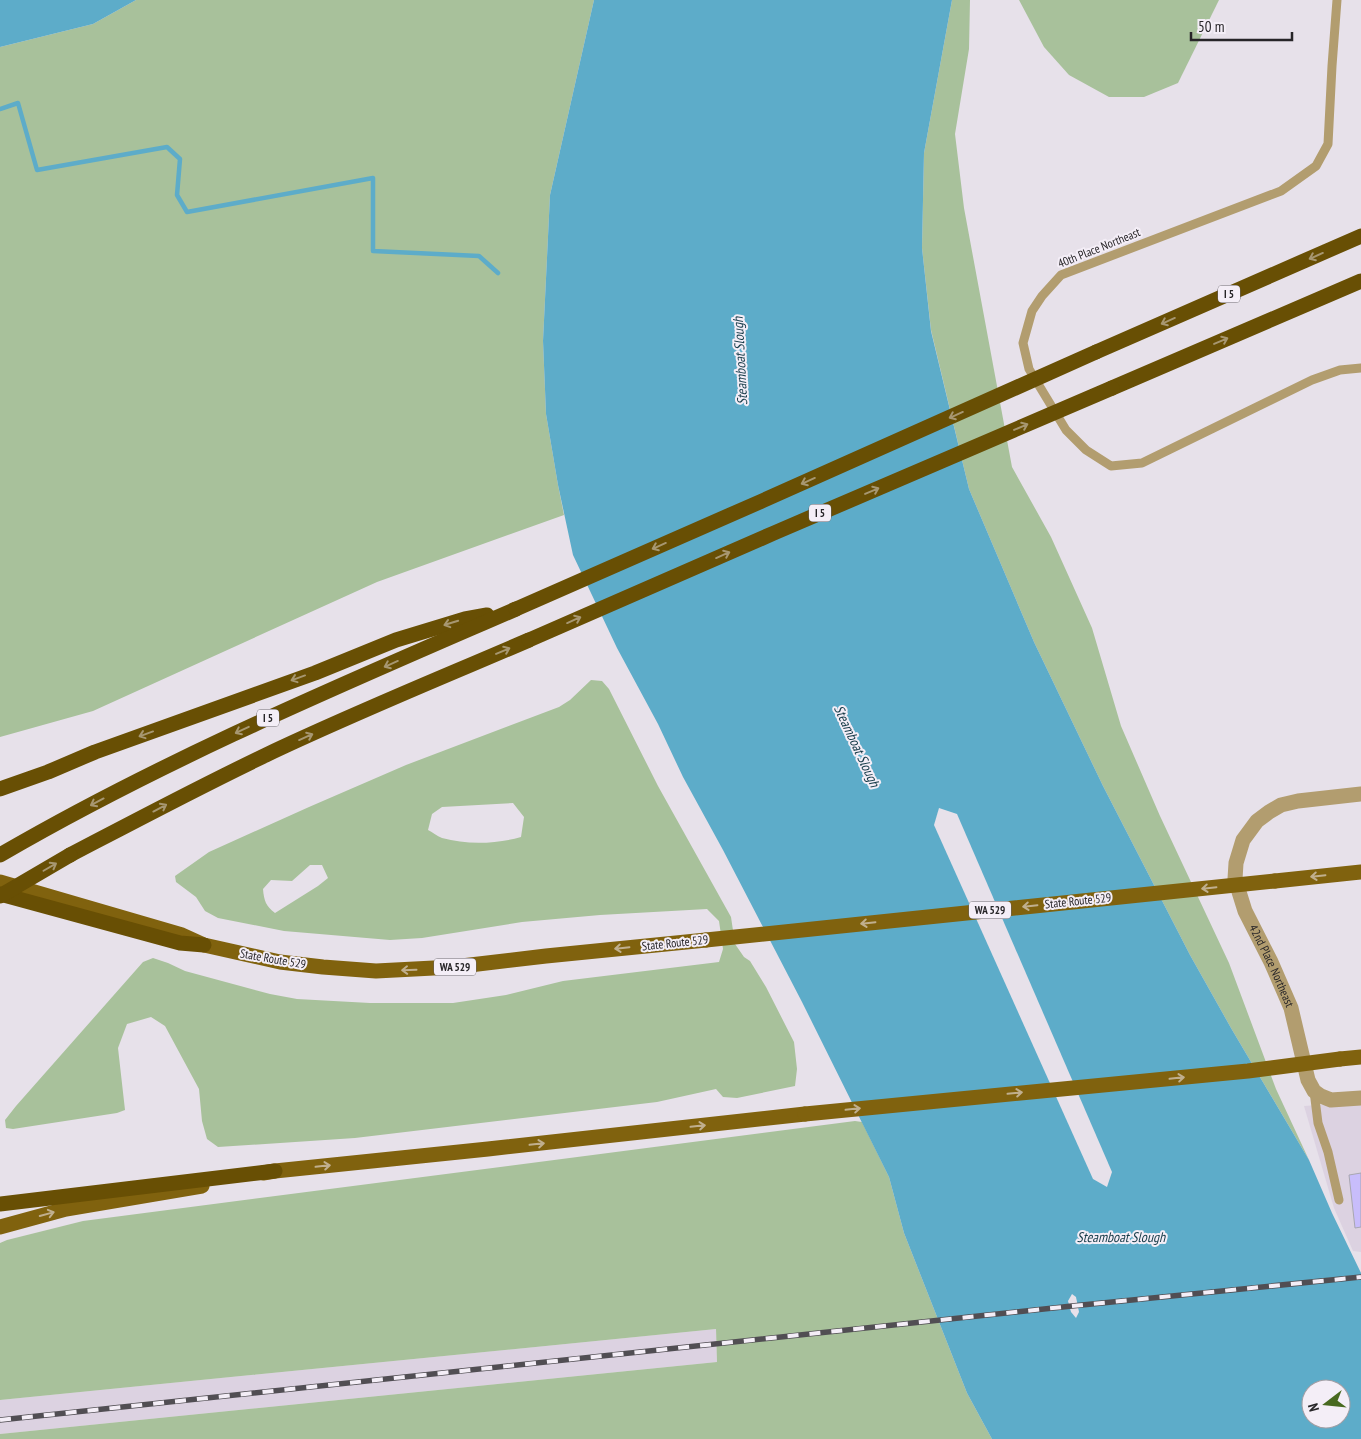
<svg xmlns="http://www.w3.org/2000/svg" width="1361" height="1439" font-family="'PT Sans Narrow',sans-serif">
<style>
.built{fill:#dcd2e1}
.green{fill:#a8c19b;fill-rule:evenodd}
.water{fill:#5dacc9;fill-rule:evenodd}
.pier{fill:#e7e1ea}
.lines{fill:none;stroke-linecap:round;stroke-linejoin:round}
.stream{stroke:#5dacc9;stroke-width:4.5}
.building{fill:#c8bdfb;stroke:#a8a7b0}
.lane{stroke:#b29d6f;stroke-width:9}
.street{stroke:#b29d6f;stroke-width:15}
.primary{stroke:#80620e;stroke-width:15}
.highway{stroke:#684f04;stroke-width:15}
.rail-casing{stroke:#514e53;stroke-width:5.5}
.rail{stroke:#f4eef7;stroke-width:4;stroke-dasharray:11;stroke-linecap:butt}
.primary-bridge{stroke:#80620e;stroke-width:15}
.highway-bridge{stroke:#684f04;stroke-width:15}
.oneway{stroke:#a79771}
.oneway2{stroke:#c0af8e}
.labels{text-anchor:middle;stroke-width:4;stroke-linejoin:round;paint-order:stroke}
.shield{fill:#f4eef7;stroke:#646166;stroke-width:1}
.shield-label{font-size:11px;font-weight:bold;fill:#272528}
.street-label{font-size:12px;fill:#272528;stroke:#f4eef7}
.water-label{font-size:14px;font-style:italic;fill:#163b48;stroke:#f4eef7}
</style>
<rect width="100%" height="100%" fill="#e7e1ea"/>
<g class="built">
<polygon points="1361,1102 1361,1252 1353,1251 1334,1208 1304,1106"/>
<polygon points="716,1329 717,1362 0,1434 0,1400"/>
</g>
<g class="green">
<polygon points="136,0 594,0 550,195 543,341 546,414 558,485 564,515 377,582 93,711 0,737 0,47 93,24"/>
<polygon points="952,0 970,0 969,49 955,134 964,208 1012,467 1051,537 1092,628 1121,726 1160,816 1229,963 1276,1089 1309,1160 1231,1028 1190,955 1103,786 1034,642 969,489 931,330 922,248 924,153"/>
<polygon points="1019,0 1219,0 1178,83 1144,97 1109,97 1069,75 1044,47"/>
<path d="M591 680 602 681 609 689 658 786 731 917 735 944 744 957 750 961 766 987 794 1042 797 1069 795 1086 737 1098 723 1097 716 1089 657 1102 355 1138 218 1147 207 1139 202 1121 199 1089 165 1026 151 1017 127 1024 118 1048 125 1110 117 1113 13 1129 6 1128 5 1120 16 1106 143 962 153 958 168 963 185 971 270 994 297 999 370 1003H453L506 995 563 981 719 962 723 949 719 921 707 909 600 915 522 922 422 938 390 940 284 931 218 918 205 911 196 897 176 882 175 876 209 852 309 807 406 765 559 707 570 700ZM513 803 524 817 521 837C496 844 467 845 442 838 437 836 432 832 428 830L432 814 442 807ZM310 865H322L328 878 318 886 275 913C266 906 264 901 263 889L271 880 292 881Z"/>
<polygon points="855,1121 862,1122 889,1177 904,1233 967,1393 992,1439 0,1439 0,1434 717,1362 716,1329 0,1400 0,1243 7,1240 83,1221"/>
</g>
<g class="water">
<polygon points="0,0 136,0 93,24 0,47"/>
<path d="M594 0H952L924 153 922 248 931 331 969 489 1034 642 1103 786 1190 955 1231 1028 1309 1160 1332 1213 1361 1273V1439H992L967 1393 904 1233 889 1177 802 1002 723 850 683 777 658 724 617 648 573 555 558 485 546 414 543 341 550 195ZM1311 1389H1341V1419H1311Z"/>
</g>
<g class="pier">
<polygon points="939,808 957,814 1112,1172 1107,1187 1093,1179 934,825"/>
<polygon points="1072,1294 1076,1297 1079,1312 1076,1318 1071,1312 1068,1301"/>
</g>
<g class="lines">
<polyline class="stream" points="0,109 18,103 37,170 167,147 180,159 177,195 187,212 373,178 373,251 479,256 498,273"/>
</g>
<polygon class="building" points="1361,1173 1361,1227 1355,1228 1349,1175"/>
<g class="lines">
<g class="lane">
<polyline points="1337,0 1332,66 1328,144 1316,166 1281,191 1061,275 1042,296 1032,311 1023,343 1029,369 1066,430 1086,450 1111,466 1142,463 1312,380 1340,370 1361,368"/>
<polyline points="1314,1091 1318,1123 1328,1152 1339,1200"/>
</g>
<path class="street" id="s1" d="M1361 794 1298 801 1281 805 1269 812 1257 821 1243 840 1236 863 1235 879 1245 911 1271 962 1291 1008 1308 1080 1314 1091 1321 1096 1331 1100 1361 1098"/>
<g class="primary">
<polyline points="1275,881 1361,872"/>
<polyline points="0,882 182,935 204,945 280,962 323,967 376,971 453,967 546,956 706,940"/>
<polyline points="1340,1059 1361,1057"/>
<polyline points="263,1173 275,1171 488,1149 805,1114"/>
<polyline points="0,1227 66,1209 202,1186"/>
</g>
<g class="highway">
<polyline points="1096,352 1361,236"/>
<polyline points="1112,388 1361,281"/>
<polyline points="0,789 48,772 95,752 315,673 396,640 465,619 487,615"/>
<path d="M0 855C165 759 341 685 516 609"/>
<path d="M70 855C135 821 199 787 266 755 352 714 441 678 529 640"/>
<polyline points="0,894 180,943 204,945"/>
<polyline points="0,1204 275,1171"/>
</g>
<defs>
<polyline id="rail" points="0,1420 1072,1306 1361,1277"/>
</defs>
<use href="#rail" class="rail-casing"/>
<use href="#rail" class="rail"/>
<g class="primary-bridge">
<polyline points="706,940 1275,881"/>
<polyline points="805,1114 1248,1071 1340,1059"/>
</g>
<g class="highway-bridge">
<polyline points="516,609 762,501 1096,352"/>
<polyline points="529,640 774,533 1112,388"/>
<polyline points="0,896 70,855"/>
</g>
</g>
<defs><path id="oneway-shaft" d="M-6 0H5M1.5-3L5.5 0L1.5 3" fill="none" stroke-width="1.6" stroke-linecap="round" stroke-linejoin="round" transform="scale(1.25)"/></defs>
<g class="oneway">
<use href="#oneway-shaft" transform="translate(1316 256) rotate(156)"/>
<use href="#oneway-shaft" transform="translate(1168 321) rotate(156)"/>
<use href="#oneway-shaft" transform="translate(1221 341) rotate(-23)"/>
<use href="#oneway-shaft" transform="translate(956 415) rotate(156)"/>
<use href="#oneway-shaft" transform="translate(1021 427) rotate(-23)"/>
<use href="#oneway-shaft" transform="translate(808 481) rotate(156)"/>
<use href="#oneway-shaft" transform="translate(872 491) rotate(-23)"/>
<use href="#oneway-shaft" transform="translate(659 546) rotate(156)"/>
<use href="#oneway-shaft" transform="translate(723 555) rotate(-24)"/>
<use href="#oneway-shaft" transform="translate(574 620) rotate(-24)"/>
<use href="#oneway-shaft" transform="translate(451 623) rotate(163)"/>
<use href="#oneway-shaft" transform="translate(503 651) rotate(-23)"/>
<use href="#oneway-shaft" transform="translate(391 664) rotate(156)"/>
<use href="#oneway-shaft" transform="translate(298 678) rotate(160)"/>
<use href="#oneway-shaft" transform="translate(242 730) rotate(155)"/>
<use href="#oneway-shaft" transform="translate(146 734) rotate(160)"/>
<use href="#oneway-shaft" transform="translate(306 737) rotate(-24)"/>
<use href="#oneway-shaft" transform="translate(97 802) rotate(152)"/>
<use href="#oneway-shaft" transform="translate(160 808) rotate(-28)"/>
<use href="#oneway-shaft" transform="translate(50 867) rotate(-30)"/>
</g>
<g class="oneway2">
<use href="#oneway-shaft" transform="translate(1318 876) rotate(174)"/>
<use href="#oneway-shaft" transform="translate(1209 888) rotate(174)"/>
<use href="#oneway-shaft" transform="translate(1030 906) rotate(174)"/>
<use href="#oneway-shaft" transform="translate(868 923) rotate(174)"/>
<use href="#oneway-shaft" transform="translate(622 948) rotate(174)"/>
<use href="#oneway-shaft" transform="translate(409 970) rotate(178)"/>
<use href="#oneway-shaft" transform="translate(1177 1078) rotate(-6)"/>
<use href="#oneway-shaft" transform="translate(1015 1093) rotate(-6)"/>
<use href="#oneway-shaft" transform="translate(853 1109) rotate(-6)"/>
<use href="#oneway-shaft" transform="translate(698 1126) rotate(-6)"/>
<use href="#oneway-shaft" transform="translate(537 1144) rotate(-6)"/>
<use href="#oneway-shaft" transform="translate(323 1166) rotate(-6)"/>
<use href="#oneway-shaft" transform="translate(47 1214) rotate(-15)"/>
</g>
<g class="labels">
<g class="shield">
<rect x="1218" y="285.5" width="22" height="17" rx="4"/>
<rect x="809" y="504.5" width="22" height="17" rx="4"/>
<rect x="257" y="709.5" width="22" height="17" rx="4"/>
<rect x="969" y="901.5" width="42" height="17" rx="4"/>
<rect x="434" y="958.5" width="42" height="17" rx="4"/>
</g>
<g class="shield-label">
<text x="1229" y="298">I 5</text>
<text x="820" y="517">I 5</text>
<text x="268" y="722">I 5</text>
<text x="990" y="914">WA 529</text>
<text x="455" y="971">WA 529</text>
</g>
<g class="street-label">
<text transform="translate(1099 248) rotate(-22)" y="4">40th Place Northeast</text>
<text transform="translate(1078 901) rotate(-6)" y="4">State Route 529</text>
<text transform="translate(675 943) rotate(-6)" y="4">State Route 529</text>
<text transform="translate(273 959) rotate(10)" y="4">State Route 529</text>
<text dy="4" stroke="none"><textPath href="#s1" startOffset="268">42nd Place Northeast</textPath></text>
</g>
<g class="water-label">
<text transform="translate(740 361) rotate(-93)" y="5">Steamboat Slough</text>
<text transform="translate(857 746) rotate(65)" y="5">Steamboat Slough</text>
<text x="1121" y="1242">Steamboat Slough</text>
</g>
</g>
<g transform="translate(1326 1404) rotate(254)"><circle r="24" fill="#f4eef7" stroke="#a29ea4"/>
<path d="M0-4L9 19L0 12L-9 19Z" fill="#486920"/>
<text y="-8" font-size="14" font-weight="bold" text-anchor="middle" fill="#272528">N</text>
</g>
<path d="M1191 32v8h101v-8" fill="none" stroke="#272528" stroke-width="2.5"/>
<text x="1198" y="32" font-size="15" fill="#272528" stroke="#f4eef7" stroke-width="4" paint-order="stroke">50 m</text>
</svg>
